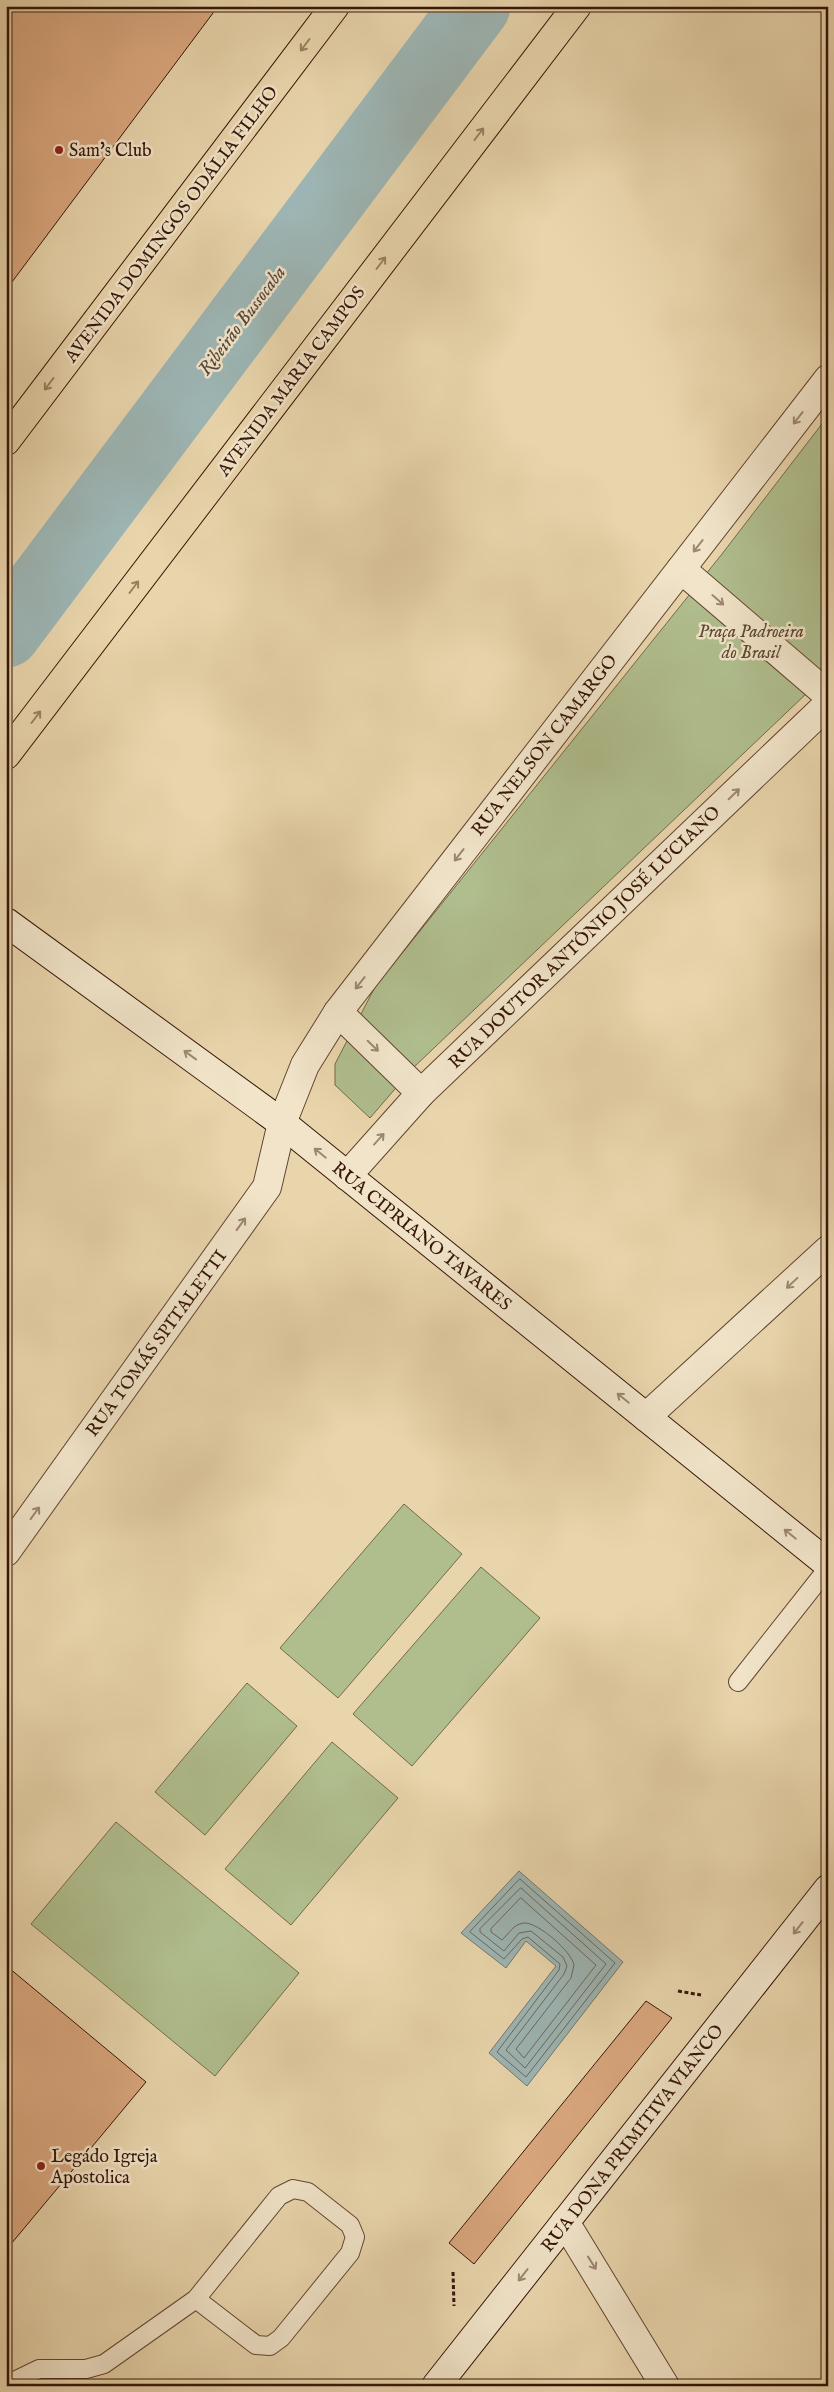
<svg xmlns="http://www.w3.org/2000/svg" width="834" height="2392" font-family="'IM FELL English',serif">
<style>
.green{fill:#b0be8e;stroke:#736a4b}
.water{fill:#9db6b5;stroke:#747670}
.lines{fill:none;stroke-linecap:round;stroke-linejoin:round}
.shore{stroke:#6a665e;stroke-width:1}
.river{stroke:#9db6b5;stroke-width:69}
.building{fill:#daa77e;stroke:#361508}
.lane-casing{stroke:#634531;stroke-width:20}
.street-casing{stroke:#634531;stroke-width:30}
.secondary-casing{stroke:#361508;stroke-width:30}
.primary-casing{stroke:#361508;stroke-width:30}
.path{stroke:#361508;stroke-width:3;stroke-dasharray:4 2.5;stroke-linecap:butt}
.lane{stroke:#f1e4c9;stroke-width:18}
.street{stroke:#f1e4c9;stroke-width:28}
.secondary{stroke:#f1e4c9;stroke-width:28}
.primary{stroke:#e9d5ac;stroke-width:28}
.oneway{stroke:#987f62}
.oneway2{stroke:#9d8772}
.poi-dot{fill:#8f2418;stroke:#f1e4c9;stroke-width:2}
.labels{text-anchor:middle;stroke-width:5;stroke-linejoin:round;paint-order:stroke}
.poi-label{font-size:18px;fill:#361508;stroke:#f1e4c9;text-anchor:start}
.street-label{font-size:18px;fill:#361508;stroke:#f1e4c9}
.park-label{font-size:18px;font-style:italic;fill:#5b4830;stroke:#f1e4c9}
.water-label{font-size:19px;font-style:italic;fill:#55453c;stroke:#f1e4c9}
</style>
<rect width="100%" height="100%" fill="#e9d5ac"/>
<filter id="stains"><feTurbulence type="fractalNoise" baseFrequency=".004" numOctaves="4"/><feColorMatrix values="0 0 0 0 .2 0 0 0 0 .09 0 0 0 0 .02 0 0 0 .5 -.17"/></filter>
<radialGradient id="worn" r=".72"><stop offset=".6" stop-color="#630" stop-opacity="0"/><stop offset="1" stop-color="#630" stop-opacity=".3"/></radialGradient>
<g class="green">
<polygon points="828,416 828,673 413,1068 370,1118 335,1085 335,1064 375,987 722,554"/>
<polygon points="404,1504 462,1554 338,1698 280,1648"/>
<polygon points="481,1567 540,1618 412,1766 353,1714"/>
<polygon points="247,1683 297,1726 205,1835 155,1792"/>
<polygon points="332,1742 398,1798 291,1925 225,1869"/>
<polygon points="116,1822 299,1973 215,2076 31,1924"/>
</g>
<polygon class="water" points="519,1871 623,1962 527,2086 489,2053 556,1966 526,1941 506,1968 461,1933"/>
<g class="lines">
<g class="shore">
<polygon points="520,1879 615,1963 526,2077 497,2052 559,1970 560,1964 528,1937 522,1939 504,1959 470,1932"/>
<polygon points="521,1888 606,1964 525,2068 506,2050 564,1974 567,1966 563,1957 531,1931 519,1933 504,1951 480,1932 480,1929"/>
<path d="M521 1898 596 1965 524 2058 516 2049 571 1978 574 1965C572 1952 538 1922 524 1923 513 1924 509 1934 502 1940L491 1932V1929Z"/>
</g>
<polyline class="river" points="6,633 476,6"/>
</g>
<g class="building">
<polygon points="6,6 212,6 216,9 6,290"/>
<polygon points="9,1968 146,2082 6,2250 6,1971"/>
<polygon points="646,2001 672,2018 474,2264 449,2243"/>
</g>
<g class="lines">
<defs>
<g id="lane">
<polyline points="738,1682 828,1568"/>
<polyline points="6,2385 39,2369 86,2369 104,2364 196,2299 279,2196 293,2189 308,2192 350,2225 355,2237 350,2253 281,2338 270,2346 256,2345 196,2299"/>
</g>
<g id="street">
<polyline points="681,569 828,695"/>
<polyline points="338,1012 421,1093"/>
<polyline points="347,1176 421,1093 828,704"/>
<polyline points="646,1417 828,1250"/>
<polyline points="6,1552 267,1187 282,1123 305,1065 338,1012 828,379"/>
<polyline points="565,2222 665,2386"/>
</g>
<g id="secondary">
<polyline points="6,922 282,1123 828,1564"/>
<polyline points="436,2386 828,1889"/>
</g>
<g id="primary">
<polyline points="6,441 335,6"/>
<polyline points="6,755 577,6"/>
</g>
</defs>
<use href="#lane" class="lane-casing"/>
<use href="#street" class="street-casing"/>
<use href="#secondary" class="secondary-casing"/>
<use href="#primary" class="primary-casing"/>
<g class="path">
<polyline points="678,1991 701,1995"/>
<polyline points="453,2272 454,2306"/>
</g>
<use href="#lane" class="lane"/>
<use href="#street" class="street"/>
<use href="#secondary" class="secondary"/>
<use href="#primary" class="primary"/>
</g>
<defs><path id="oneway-shaft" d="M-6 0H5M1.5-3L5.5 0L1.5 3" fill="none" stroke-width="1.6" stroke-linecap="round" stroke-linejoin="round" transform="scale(1.25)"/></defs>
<g class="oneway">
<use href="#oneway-shaft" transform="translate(305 45) rotate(127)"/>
<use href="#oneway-shaft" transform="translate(479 134) rotate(-53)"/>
<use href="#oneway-shaft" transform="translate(381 263) rotate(-53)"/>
<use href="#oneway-shaft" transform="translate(49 384) rotate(127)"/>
<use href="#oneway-shaft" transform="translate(134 587) rotate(-53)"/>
<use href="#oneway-shaft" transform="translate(36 717) rotate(-53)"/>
</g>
<g class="oneway2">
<use href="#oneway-shaft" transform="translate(798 418) rotate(128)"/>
<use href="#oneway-shaft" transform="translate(698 546) rotate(128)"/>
<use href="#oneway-shaft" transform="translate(718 600) rotate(41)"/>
<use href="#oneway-shaft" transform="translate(734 794) rotate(-44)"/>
<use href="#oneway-shaft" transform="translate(459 855) rotate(128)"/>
<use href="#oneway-shaft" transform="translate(360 983) rotate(128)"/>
<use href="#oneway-shaft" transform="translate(373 1046) rotate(44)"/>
<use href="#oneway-shaft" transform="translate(190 1055) rotate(-144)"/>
<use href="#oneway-shaft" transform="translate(379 1139) rotate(-48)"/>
<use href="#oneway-shaft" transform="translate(320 1153) rotate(-141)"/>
<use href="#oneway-shaft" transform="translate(241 1224) rotate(-54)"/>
<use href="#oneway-shaft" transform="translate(792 1283) rotate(137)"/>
<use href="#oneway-shaft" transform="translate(623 1398) rotate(-141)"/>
<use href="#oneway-shaft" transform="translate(35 1513) rotate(-54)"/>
<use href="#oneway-shaft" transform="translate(790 1534) rotate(-141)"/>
<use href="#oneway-shaft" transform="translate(798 1928) rotate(128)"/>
<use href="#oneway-shaft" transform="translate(592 2263) rotate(58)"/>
<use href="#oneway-shaft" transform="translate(523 2275) rotate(128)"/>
</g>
<g class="poi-dot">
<circle cx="59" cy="150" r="5"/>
<circle cx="41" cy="2166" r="5"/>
</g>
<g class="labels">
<g class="poi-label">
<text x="69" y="156">Sam's Club</text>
<text x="51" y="2162">Legádo Igreja<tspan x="51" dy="21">Apostolica</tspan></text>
</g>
<g class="street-label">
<text transform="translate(171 224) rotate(-53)" y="6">AVENIDA DOMINGOS ODÁLIA FILHO</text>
<text transform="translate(291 381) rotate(-53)" y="6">AVENIDA MARIA CAMPOS</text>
<text transform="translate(544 745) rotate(-52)" y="6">RUA NELSON CAMARGO</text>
<text transform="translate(584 937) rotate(-44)" y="6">RUA DOUTOR ANTÔNIO JOSÉ LUCIANO</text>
<text transform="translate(422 1236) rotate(39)" y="6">RUA CIPRIANO TAVARES</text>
<text transform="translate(156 1343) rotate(-54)" y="6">RUA TOMÁS SPITALETTI</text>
<text transform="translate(632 2138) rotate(-52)" y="6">RUA DONA PRIMITIVA VIANCO</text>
</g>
<g class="park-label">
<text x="751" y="637">Praça Padroeira<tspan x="751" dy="21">do Brasil</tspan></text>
</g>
<g class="water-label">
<text transform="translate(241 320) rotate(-53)" y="7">Ribeirão Bussocaba</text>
</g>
</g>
<rect width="834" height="2392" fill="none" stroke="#e9d5ac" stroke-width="25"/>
<rect x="8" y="8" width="819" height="2377" fill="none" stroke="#361508" stroke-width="2.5"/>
<rect x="12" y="12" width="809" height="2367" fill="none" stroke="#361508"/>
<rect width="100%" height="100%" filter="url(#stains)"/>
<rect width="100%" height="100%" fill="url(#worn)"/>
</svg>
